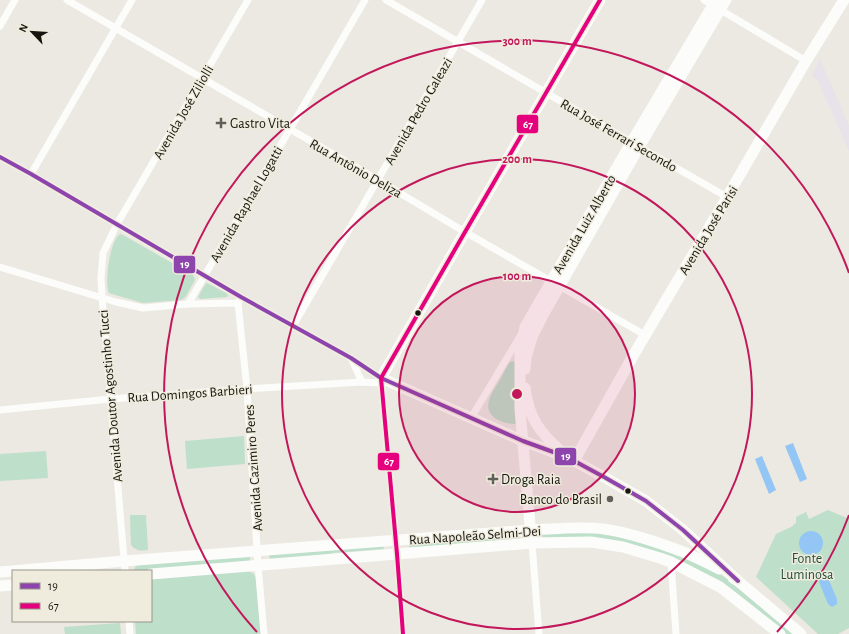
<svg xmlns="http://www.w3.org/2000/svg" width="849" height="634" font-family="'Alegreya Sans',sans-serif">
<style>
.industrial{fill:#e8e2eb}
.green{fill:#bedfca}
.water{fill:#94c6f5}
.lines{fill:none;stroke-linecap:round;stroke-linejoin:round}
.street{stroke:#fcfcfa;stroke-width:7}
.secondary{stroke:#fcfcfa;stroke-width:11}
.bus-1-casing{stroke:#efecdd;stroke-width:7}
.bus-2-casing{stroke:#efecdd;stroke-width:7}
.bus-1{stroke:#8e44ad;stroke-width:4}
.bus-2{stroke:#e5007d;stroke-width:4}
.ring{fill:none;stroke:#c2185b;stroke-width:2}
.poi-dot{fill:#615f59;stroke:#efecdd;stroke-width:1.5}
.bus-dot{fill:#171510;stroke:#efecdd;stroke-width:1.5}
.labels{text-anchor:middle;stroke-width:3;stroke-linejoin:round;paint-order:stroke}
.street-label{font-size:14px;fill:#171510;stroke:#efecdd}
.poi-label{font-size:14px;fill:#171510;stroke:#efecdd;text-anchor:start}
.park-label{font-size:14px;fill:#224f3b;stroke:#efecdd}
.centre{fill:#c2185b;stroke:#efecdd;stroke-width:2}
.ring-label{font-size:12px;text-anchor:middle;font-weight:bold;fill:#c2185b;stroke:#efecdd;stroke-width:3;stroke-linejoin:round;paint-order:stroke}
.line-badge{stroke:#efecdd;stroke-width:1.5}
.badge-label{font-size:11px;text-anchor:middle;font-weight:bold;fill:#fff}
</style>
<rect width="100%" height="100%" fill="#ebe9e1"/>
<polygon class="industrial" points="820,59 849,126 849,151 818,81 812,75"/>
<g class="green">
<path d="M120 234 123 235 193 275 195 280 186 296 183 299 180 300 143 303 112 294C109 293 108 293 108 290 105 278 110 241 120 234Z"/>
<path d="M207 283 226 293 228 295 227 297 200 299 198 297C201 293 203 286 207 283Z"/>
<path d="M512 361 515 362 518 420 515 424C508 424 502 422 496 419 481 409 491 394 498 383 502 376 505 370 509 363Z"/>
<polygon points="244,436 245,464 187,469 185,441"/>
<polygon points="46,451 48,478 0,481 0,454"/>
<polygon points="828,510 849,519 849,628 838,634 818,634 756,577 776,534 791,527 796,523 796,517 806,512 809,519"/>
<path d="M130 515H146L148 550C141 551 136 551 131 545Z"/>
<polygon points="592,531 633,539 692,560 721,575 742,589 794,634 786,634 744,599 718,580 663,554 544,538 541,535 543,532"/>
<polygon points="519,535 520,540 409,548 409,545 411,543"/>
<polygon points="383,545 384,549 333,553 327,556 271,560 269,557 270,555"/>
<polygon points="247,556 250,557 250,560 247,562 139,571 134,570 135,567 138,565"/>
<polygon points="249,571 254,574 256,578 261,634 136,634 135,621 151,621 151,579"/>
<polygon points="120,623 121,634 65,634 64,627"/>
</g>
<g class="water">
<polygon points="793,443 807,479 800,482 785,446"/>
<polygon points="762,456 776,490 769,494 755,459"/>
<circle cx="811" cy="543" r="12"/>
<polygon points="823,574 827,576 837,599 837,604 832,607 828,604 819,582 820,576"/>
</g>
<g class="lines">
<g class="street">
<polyline points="67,0 378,180 465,232 645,335"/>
<path d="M386 0C500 66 613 132 727 197"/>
<polyline points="704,0 806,61"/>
<polyline points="0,26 15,0"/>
<polyline points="0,157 31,174 241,297 351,358 381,378 397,554 403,634"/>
<polyline points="31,174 132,0"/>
<polyline points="0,267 116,302 143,308 188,304 238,303 240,299"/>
<polyline points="238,303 247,389 258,565 264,634"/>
<polyline points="188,304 290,129 365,0"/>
<polyline points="293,326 482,0"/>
<polyline points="351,358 362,382"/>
<polyline points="0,410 110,399 247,389 362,382 381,383"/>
<polyline points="471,418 522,333"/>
<polyline points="532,543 539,634"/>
<polyline points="671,562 676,634"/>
<polyline points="125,571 102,297 101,278 103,253 117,224 248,0"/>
<polyline points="129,621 130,634"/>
</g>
<g class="secondary">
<polyline points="600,0 465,232 381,378 523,441 567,457 604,477 646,501 683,530 738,581"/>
<polyline points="525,369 526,358 532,337 543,315 639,147 726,0"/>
<path d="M525 388C529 418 539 432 562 452"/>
<polyline points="574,461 633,356 727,197 806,61 844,0"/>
<polyline points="531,536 520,409 520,352 525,327 631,143 716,0"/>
<path d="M0 572 124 561 531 530C555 529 580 526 604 529 632 533 660 543 686 553 697 558 708 563 719 569"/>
<polyline points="151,574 532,543 591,542 623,547 660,558 671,562 720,587 780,634"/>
<polyline points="733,578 738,581 801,634"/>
<polyline points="0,586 13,585"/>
</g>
<defs>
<polyline id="bus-1" points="0,157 31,174 241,297 351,358 381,378 523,441 567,457 604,477 646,501 683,530 738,581"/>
<polyline id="bus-2" points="403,634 397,554 381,378 465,232 600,0"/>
</defs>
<use href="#bus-1" class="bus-1-casing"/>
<use href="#bus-2" class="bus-2-casing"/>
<use href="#bus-1" class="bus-1"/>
<use href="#bus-2" class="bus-2"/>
</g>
<circle cx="517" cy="394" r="118" fill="#c2185b" fill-opacity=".12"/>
<g class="ring">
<circle cx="517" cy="394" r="118"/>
<circle cx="517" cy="394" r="235"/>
<path d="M849 515A353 353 0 0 1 777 632M257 632A353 353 0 1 1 849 273"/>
</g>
<g class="poi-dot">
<path d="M219 117h4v4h4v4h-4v4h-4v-4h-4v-4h4z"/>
<path d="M491 473h4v4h4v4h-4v4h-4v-4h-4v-4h4z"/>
<circle cx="610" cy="499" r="4"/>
</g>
<g class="bus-dot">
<circle cx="418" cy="313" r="3.5"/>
<circle cx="628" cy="491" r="3.5"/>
</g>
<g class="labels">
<g class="street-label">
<text transform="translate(418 111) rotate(-60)" y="5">Avenida Pedro Galeazi</text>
<text transform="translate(183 112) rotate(-60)" y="5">Avenida José Ziliolli</text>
<text transform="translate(619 135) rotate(30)" y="5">Rua José Ferrari Secondo</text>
<text transform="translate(356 168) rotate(30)" y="5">Rua Antônio Deliza</text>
<text transform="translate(246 204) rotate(-60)" y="5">Avenida Raphael Logatti</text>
<text transform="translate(584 224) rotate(-60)" y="5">Avenida Luiz Alberto</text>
<text transform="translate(708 230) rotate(-59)" y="5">Avenida José Parisi</text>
<text transform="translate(190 393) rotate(-4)" y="5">Rua Domingos Barbieri</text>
<text transform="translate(110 396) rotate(-95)" y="5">Avenida Doutor Agostinho Tucci</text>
<text transform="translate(253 468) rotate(-94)" y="5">Avenida Cazimiro Peres</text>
<text transform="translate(475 535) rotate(-4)" y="5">Rua Napoleão Selmi-Dei</text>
</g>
<g class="poi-label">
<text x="230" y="128">Gastro Vita</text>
<text x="501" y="484">Droga Raia</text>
<text x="602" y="504" text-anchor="end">Banco do Brasil</text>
</g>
<g class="park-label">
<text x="807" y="563">Fonte<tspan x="807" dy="16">Luminosa</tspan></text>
</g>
</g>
<circle cx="517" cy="394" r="6" class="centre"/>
<g class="ring-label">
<text x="517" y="45">300 m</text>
<text x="517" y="163">200 m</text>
<text x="517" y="280">100 m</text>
</g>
<g class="line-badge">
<rect x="516" y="114" width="23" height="20" rx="4" fill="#e5007d"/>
<rect x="173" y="255" width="23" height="19" rx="4" fill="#8e44ad"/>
<rect x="554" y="447" width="23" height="19" rx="4" fill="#8e44ad"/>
<rect x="377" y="452" width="23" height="19" rx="4" fill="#e5007d"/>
</g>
<g class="badge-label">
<text x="528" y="128">67</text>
<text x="185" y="268">19</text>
<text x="566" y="460">19</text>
<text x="389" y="465">67</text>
</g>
<rect x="12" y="570" width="140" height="52" fill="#efecdd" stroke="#99968b"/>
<rect x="20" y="583" width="20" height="6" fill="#8e44ad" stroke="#99968b"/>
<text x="48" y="590" font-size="12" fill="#171510">19</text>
<rect x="20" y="603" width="20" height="6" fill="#e5007d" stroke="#99968b"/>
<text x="48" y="610" font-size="12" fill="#171510">67</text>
<g transform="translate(32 32) rotate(295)" stroke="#efecdd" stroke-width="3" paint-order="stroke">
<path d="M0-3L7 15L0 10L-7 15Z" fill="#171510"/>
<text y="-6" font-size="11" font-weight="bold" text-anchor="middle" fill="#171510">N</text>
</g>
</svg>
